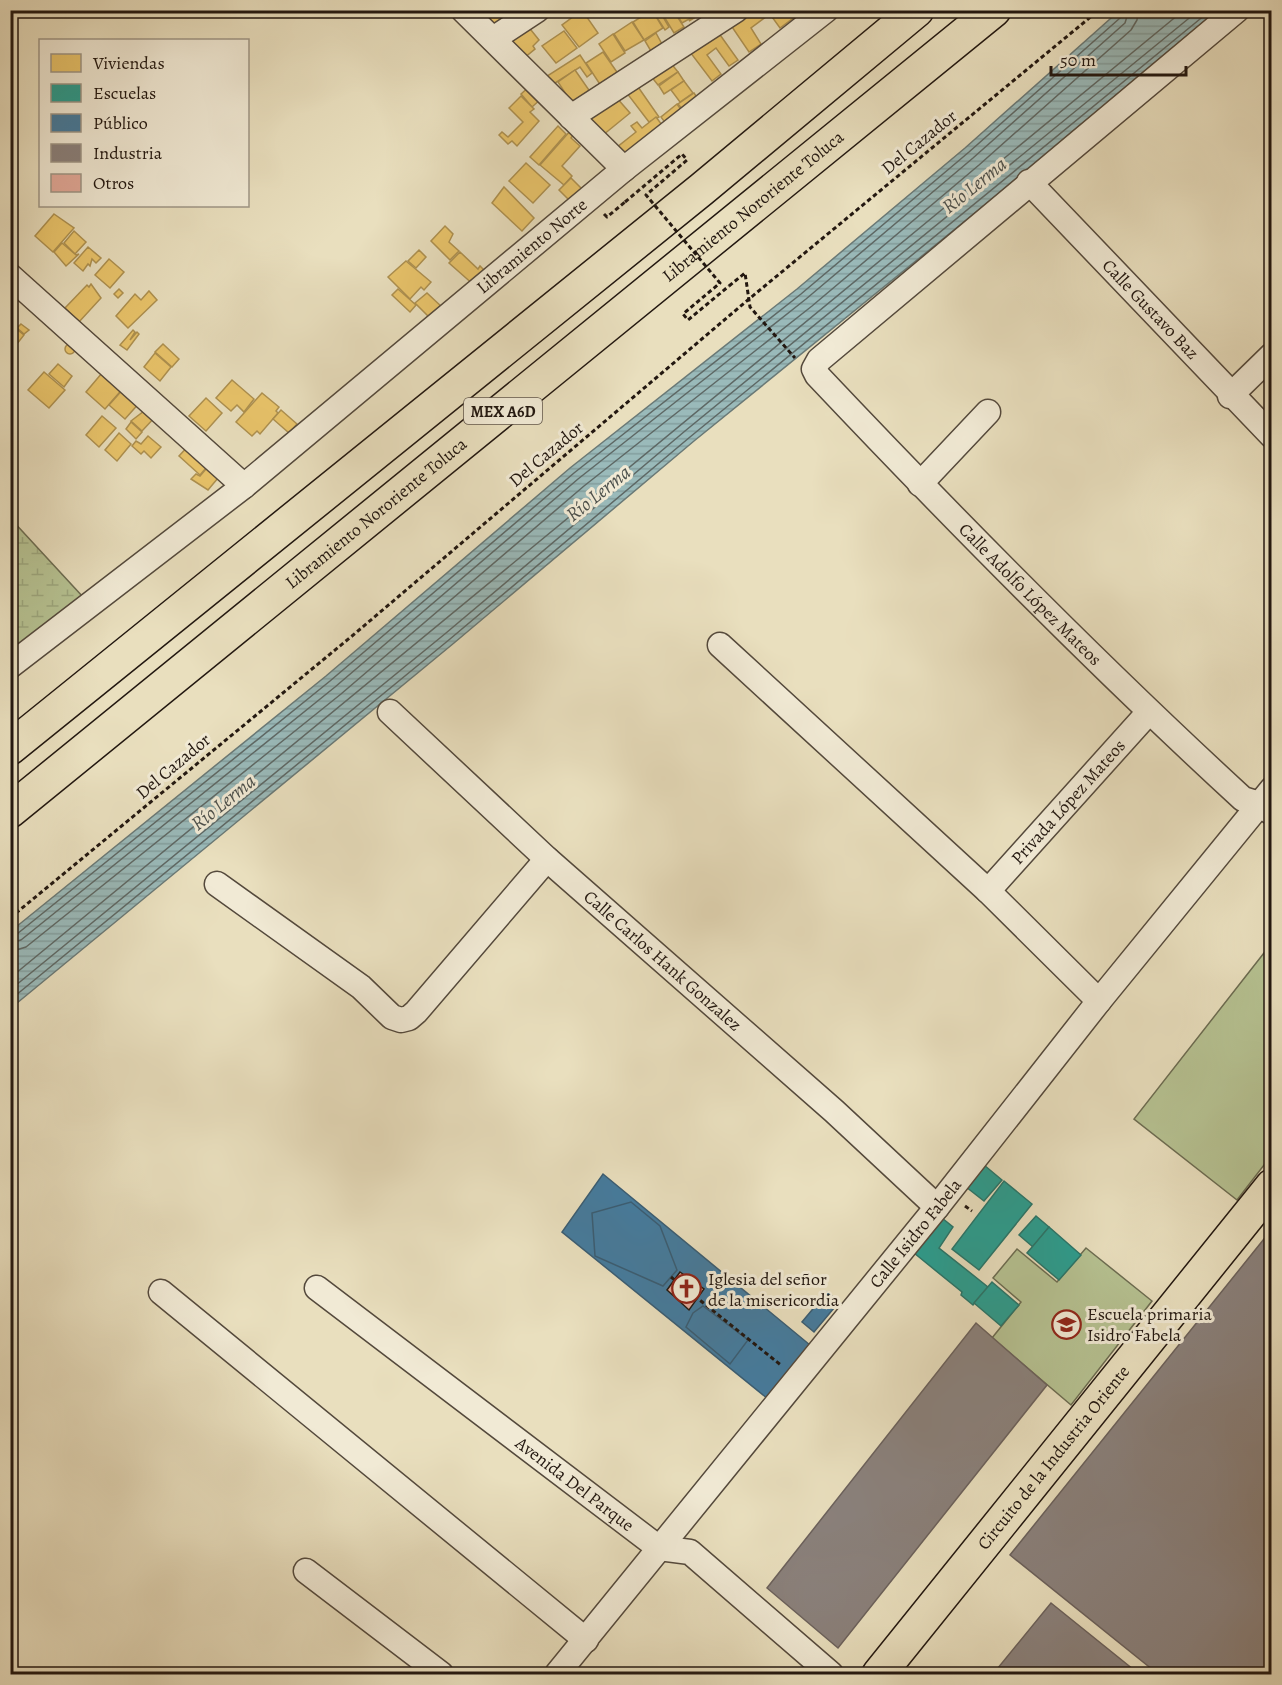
<svg xmlns="http://www.w3.org/2000/svg" width="1282" height="1685" font-family="Alegreya,serif">
<style>
.green{fill:#b6c292;stroke:#6c6c51;stroke-width:1.5}
.wetland{fill:url(#wetland-marsh);stroke:#6c6c51;stroke-width:1.5}
.water{fill:url(#water-rules);stroke:#6a7976;stroke-width:1.5}
.homes{fill:#e9c46a;stroke:#ad904f;stroke-width:1.5}
.schools{fill:#2a9d8f;stroke:#287569;stroke-width:1.5}
.public{fill:#457b9d;stroke:#3a5d73;stroke-width:1.5}
.industry{fill:#8a817c;stroke:#6b615c;stroke-width:1.5}
.lines{fill:none;stroke-linecap:round;stroke-linejoin:round}
.shore{stroke:#5e6865;stroke-width:1.5}
.building{fill:#e2a999;stroke:#221710;stroke-width:1.5}
.minor-casing{stroke:#54493c;stroke-width:27}
.highway-casing{stroke:#221710;stroke-width:36}
.path{stroke:#221710;stroke-width:3;stroke-dasharray:4.5 3;stroke-linecap:butt}
.minor{stroke:#f1ead5;stroke-width:24}
.highway{stroke:#e9dfbe;stroke-width:33}
.path-bridge{stroke:#221710;stroke-width:3;stroke-dasharray:4.5 3;stroke-linecap:butt}
.labels{text-anchor:middle;stroke-width:6;stroke-linejoin:round;paint-order:stroke}
.shield{fill:#f1ead5;stroke:#60564b;stroke-width:1.5}
.shield-label{font-size:16px;font-weight:bold;fill:#221710}
.street-label{font-size:18px;fill:#221710;stroke:#f1ead5}
.poi-label{font-size:18px;fill:#221710;stroke:#f1ead5;text-anchor:start}
.water-label{font-size:20px;font-style:italic;fill:#4c504c;stroke:#f1ead5}
</style>
<defs>
<pattern id="wetland-marsh" width="20" height="14" patternUnits="userSpaceOnUse" patternTransform="scale(1.5)"><rect width="20" height="14" fill="#b6c292"/><path d="M1 5h8M5 5V1M11 12h8M15 12V8" fill="none" stroke="#9ca67d"/></pattern>
<pattern id="water-rules" width="6" height="5" patternUnits="userSpaceOnUse" patternTransform="scale(1.5)"><rect width="6" height="5" fill="#9ababa"/><path d="M0 2.5h6" fill="none" stroke="#849f9f"/></pattern>
</defs>
<rect width="100%" height="100%" fill="#e9dfbe"/>
<filter id="stains"><feTurbulence type="fractalNoise" baseFrequency=".00333" numOctaves="4"/><feColorMatrix values="0 0 0 0 .2 0 0 0 0 .09 0 0 0 0 .02 0 0 0 .5 -.17"/></filter>
<radialGradient id="worn" r=".72"><stop offset=".6" stop-color="#630" stop-opacity="0"/><stop offset="1" stop-color="#630" stop-opacity=".3"/></radialGradient>
<g class="green">
<polygon points="1271,944 1271,1156 1237,1200 1134,1119"/>
<polygon points="1086,1248 1152,1301 1071,1405 992,1338 1021,1302 993,1278 1017,1249 1057,1282"/>
</g>
<polygon class="wetland" points="11,519 83,597 11,655"/>
<polygon class="water" points="1119,11 1221,11 1171,49 1018,178 694,441 454,643 11,1008 11,931 326,676 570,468 797,289 965,148"/>
<g class="homes">
<polygon points="474,10 500,10 508,18 491,28"/>
<polygon points="569,10 582,10 598,33 579,47 562,25 574,16"/>
<polygon points="652,10 659,10 669,27 665,30"/>
<polygon points="652,10 663,28 644,40 633,22"/>
<polygon points="660,10 673,10 684,27 674,33"/>
<polygon points="674,10 693,10 688,14 691,18 682,23"/>
<polygon points="694,10 707,10 689,21 691,18 688,14"/>
<polygon points="751,10 764,10 767,16 751,28 761,44 749,52 730,24"/>
<polygon points="767,10 795,10 793,12 796,16 780,28"/>
<polygon points="632,22 644,40 625,51 614,34"/>
<polygon points="527,25 539,40 533,46 535,49 524,58 505,40"/>
<polygon points="564,31 577,48 556,63 542,46"/>
<polygon points="718,32 738,60 729,66 716,48 707,55 721,74 712,81 690,52"/>
<polygon points="656,33 663,46 652,53 645,41"/>
<polygon points="613,34 625,53 611,62 599,44"/>
<polygon points="603,52 619,75 601,86 586,63"/>
<polygon points="580,55 592,73 587,77 580,67 552,85 544,78"/>
<polygon points="670,62 678,72 658,85 650,75"/>
<polygon points="575,70 591,93 573,105 558,82"/>
<polygon points="678,72 684,81 664,94 659,86"/>
<polygon points="684,81 693,93 680,102 671,90"/>
<polygon points="636,84 659,117 649,122 626,92"/>
<polygon points="530,86 542,98 532,107 521,94"/>
<polygon points="694,93 698,99 683,110 678,104"/>
<polygon points="521,96 534,109 530,112 539,121 517,146 512,141 508,144 499,135 502,132 508,137 523,122 509,108"/>
<polygon points="616,97 630,113 603,135 589,118"/>
<polygon points="677,104 682,111 666,124 661,117"/>
<polygon points="656,117 665,129 625,160 616,148 636,132 631,126 637,122 642,128"/>
<polygon points="558,126 566,134 539,165 530,157"/>
<polygon points="571,130 575,133 571,138 580,146 562,166 572,176 564,185 540,165"/>
<polygon points="526,163 550,185 533,203 509,181"/>
<polygon points="571,178 583,190 571,202 559,190"/>
<polygon points="504,187 534,218 522,231 492,203"/>
<polygon points="54,214 74,228 53,252 35,236"/>
<polygon points="445,226 453,234 449,242 459,251 450,260 431,241"/>
<polygon points="74,231 86,242 75,254 64,243"/>
<polygon points="62,243 76,255 79,254 66,266 54,252"/>
<polygon points="88,247 101,258 96,263 92,259 90,266 88,264 83,271 74,263"/>
<polygon points="419,250 426,257 416,268 408,261"/>
<polygon points="460,252 478,269 480,266 486,272 475,286 449,263"/>
<polygon points="109,259 124,272 110,288 95,275"/>
<polygon points="406,261 431,282 424,290 421,287 410,299 388,277"/>
<polygon points="91,284 101,298 79,322 65,308 87,285 89,287"/>
<polygon points="119,289 123,293 118,298 114,294"/>
<polygon points="398,289 416,305 410,312 392,295"/>
<polygon points="149,291 157,300 128,328 116,316 135,294 141,300"/>
<polygon points="427,293 444,309 431,319 415,303"/>
<polygon points="10,324 24,335 13,349 10,347"/>
<polygon points="21,324 29,330 24,334 17,328"/>
<polygon points="133,330 135,332 130,340 137,332 139,334 127,350 120,345"/>
<polygon points="163,344 179,359 172,367 155,352"/>
<circle cx="70" cy="349" r="5"/>
<polygon points="155,353 171,367 160,381 144,367"/>
<polygon points="58,364 72,376 64,387 49,374"/>
<polygon points="107,367 126,385 105,409 86,392"/>
<polygon points="44,372 65,390 49,408 28,390"/>
<polygon points="232,380 254,399 244,412 237,405 231,411 216,398"/>
<polygon points="125,387 141,401 125,419 109,405"/>
<polygon points="262,393 279,407 276,411 278,413 260,434 257,431 252,436 236,422"/>
<polygon points="206,398 222,413 206,431 189,416"/>
<polygon points="148,408 156,416 142,431 131,421"/>
<polygon points="281,410 297,424 289,433 273,419"/>
<polygon points="102,416 116,428 99,447 86,435"/>
<polygon points="131,422 142,432 136,439 126,429"/>
<polygon points="119,433 131,444 117,461 105,450"/>
<polygon points="148,436 161,447 151,458 144,451 141,454 132,446 136,441 141,444"/>
<polygon points="191,443 212,461 200,475 179,456"/>
<polygon points="212,462 223,472 208,490 191,479 196,474 200,476"/>
</g>
<g class="schools">
<polygon points="984,1165 1002,1180 984,1201 966,1187"/>
<polygon points="1004,1181 1032,1204 979,1270 952,1249"/>
<polygon points="1036,1216 1049,1227 1033,1247 1019,1235"/>
<polygon points="942,1218 953,1227 939,1248 988,1287 973,1305 961,1295 962,1292 914,1253"/>
<polygon points="1049,1227 1081,1255 1059,1280 1027,1253"/>
<polygon points="992,1282 1019,1305 1001,1326 974,1303"/>
</g>
<g class="public">
<polygon points="603,1174 810,1345 768,1399 562,1232"/>
<polygon points="631,1202 660,1226 677,1270 663,1286 595,1256 592,1213"/>
<polygon points="827,1292 839,1302 814,1332 802,1322"/>
<polygon points="703,1306 748,1340 730,1364 686,1327 693,1313"/>
</g>
<g class="industry">
<polygon points="1272,1229 1272,1674 1158,1674 1010,1555"/>
<polygon points="976,1323 1047,1385 838,1648 767,1588"/>
<polygon points="1051,1603 1139,1674 993,1674"/>
</g>
<g class="lines">
<g class="shore">
<polyline points="10,935 17,934 330,681 574,473 801,294 969,152 1120,18 1122,10"/>
<polyline points="10,943 21,940 335,687 578,479 806,299 973,158 1125,23 1129,10"/>
<polyline points="10,952 26,947 341,694 584,486 812,306 979,165 1131,30 1137,20 1138,10"/>
<polyline points="10,978 1184,10"/>
<polyline points="10,990 446,633 685,431 1199,10"/>
<polyline points="10,1000 450,639 690,437 1211,10"/>
</g>
</g>
<polygon class="building" points="680,1272 704,1289 689,1310 667,1290"/>
<g class="lines">
<defs>
<g id="minor">
<polyline points="463,10 624,169"/>
<path id="s1" d="M1237 10 819 360 814 369 817 375C955 521 1095 663 1243 799L1259 804 1272 813"/>
<polyline points="493,39 537,10"/>
<polyline points="571,117 736,10"/>
<path id="s2" d="M1029 182 1272 436"/>
<polyline points="10,276 244,486"/>
<polyline points="1230,396 1272,355"/>
<polyline points="920,484 988,412"/>
<polyline points="720,645 988,891 1099,1001"/>
<path id="s3" d="M10 666 244 486 624 169 826 10"/>
<path id="s4" d="M390 712 547 859 834 1111 937 1207"/>
<polyline points="217,884 361,987 392,1017 401,1020 409,1018 416,1012 547,859"/>
<path id="s5" d="M988 891 1149 712"/>
<path id="s6" d="M317 1288 659 1548 690 1552 831 1674"/>
<polyline points="161,1292 586,1640"/>
<polyline points="306,1571 441,1674"/>
<path id="s7" d="M557 1674 937 1207 1099 1001 1272 789"/>
</g>
<g id="highway">
<polyline points="10,748 702,189 917,10"/>
<path id="s8" d="M10 811 994 10"/>
<path id="s9" d="M879 1674 1272 1186"/>
</g>
</defs>
<use href="#minor" class="minor-casing"/>
<use href="#highway" class="highway-casing"/>
<g class="path">
<polyline points="604,214 607,217 625,202"/>
<polyline points="729,286 745,273 750,307 795,358"/>
<polyline points="10,918 352,636 749,299 1099,10"/>
<polyline points="965,1206 972,1211"/>
<polyline points="671,1277 782,1366"/>
</g>
<use href="#minor" class="minor"/>
<use href="#highway" class="highway"/>
<polyline class="path-bridge" points="625,202 682,154 687,160 646,195 720,283 683,314 688,320 729,286"/>
</g>
<defs>
<symbol id="church-ring" viewBox="-11 -11 22 22"><circle r="9.5" fill="#f1ead5" stroke="#8f2418" stroke-width="1.5"/><path d="M-1.2-6h2.4v3.5h3.3v2.4h-3.3V6h-2.4V-.1h-3.3v-2.4h3.3Z" fill="#8f2418"/></symbol>
<symbol id="school-ring" viewBox="-11 -11 22 22"><circle r="9.5" fill="#f1ead5" stroke="#8f2418" stroke-width="1.5"/><path d="M0-5L7-2L0 1L-7-2ZM-4 1L0 2.5L4 1V4Q0 6-4 4Z" fill="#8f2418"/></symbol>
</defs>
<g fill-rule="evenodd">
<use href="#church-ring" x="670" y="1272" width="33" height="33"/>
<use href="#school-ring" x="1050" y="1308" width="33" height="33"/>
</g>
<g class="labels">
<rect class="shield" x="464" y="398" width="78" height="26" rx="4.5"/>
<g class="shield-label">
<text x="503" y="417">MEX A6D</text>
</g>
<g class="street-label">
<text transform="translate(919 142) rotate(-39)" y="6">Del Cazador</text>
<text dy="6" stroke="none"><textPath href="#s8" startOffset="958">Libramiento Nororiente Toluca</textPath></text>
<text dy="6" stroke="none"><textPath href="#s3" startOffset="670">Libramiento Norte</textPath></text>
<text dy="6" stroke="none"><textPath href="#s2" startOffset="176">Calle Gustavo Baz</textPath></text>
<text transform="translate(546 454) rotate(-40)" y="6">Del Cazador</text>
<text dy="6" stroke="none"><textPath href="#s8" startOffset="472">Libramiento Nororiente Toluca</textPath></text>
<text dy="6" stroke="none"><textPath href="#s1" startOffset="868">Calle Adolfo López Mateos</textPath></text>
<text transform="translate(173 766) rotate(-40)" y="6">Del Cazador</text>
<text dy="6" stroke="none"><textPath href="#s5" startOffset="120">Privada López Mateos</textPath></text>
<text dy="6" stroke="none"><textPath href="#s4" startOffset="369">Calle Carlos Hank Gonzalez</textPath></text>
<text dy="6" stroke="none"><textPath href="#s7" startOffset="568">Calle Isidro Fabela</textPath></text>
<text dy="6" stroke="none"><textPath href="#s9" startOffset="278">Circuito de la Industria Oriente</textPath></text>
<text dy="6" stroke="none"><textPath href="#s6" startOffset="324">Avenida Del Parque</textPath></text>
</g>
<g class="poi-label">
<text x="708" y="1285">Iglesia del señor<tspan x="708" dy="21">de la misericordia</tspan></text>
<text x="1087" y="1320">Escuela primaria<tspan x="1087" dy="21">Isidro Fabela</tspan></text>
</g>
<g class="water-label">
<text transform="translate(974 185) rotate(-39)" y="7">Río Lerma</text>
<text transform="translate(598 493) rotate(-39)" y="7">Río Lerma</text>
<text transform="translate(223 802) rotate(-39)" y="7">Río Lerma</text>
</g>
</g>
<rect width="1282" height="1685" fill="none" stroke="#e9dfbe" stroke-width="36"/>
<rect x="12" y="12" width="1258" height="1661" fill="none" stroke="#221710" stroke-width="3"/>
<rect x="18" y="18" width="1246" height="1649" fill="none" stroke="#221710" stroke-width="1.5"/>
<rect x="39" y="39" width="210" height="168" fill="#f1ead5" stroke="#9e9686" stroke-width="1.5"/>
<rect x="51" y="54" width="30" height="18" fill="#e9c46a" stroke="#9e9686" stroke-width="1.5"/>
<text x="93" y="69" font-size="18" fill="#221710">Viviendas</text>
<rect x="51" y="84" width="30" height="18" fill="#2a9d8f" stroke="#9e9686" stroke-width="1.5"/>
<text x="93" y="99" font-size="18" fill="#221710">Escuelas</text>
<rect x="51" y="114" width="30" height="18" fill="#457b9d" stroke="#9e9686" stroke-width="1.5"/>
<text x="93" y="129" font-size="18" fill="#221710">Público</text>
<rect x="51" y="144" width="30" height="18" fill="#8a817c" stroke="#9e9686" stroke-width="1.5"/>
<text x="93" y="159" font-size="18" fill="#221710">Industria</text>
<rect x="51" y="174" width="30" height="18" fill="#e2a999" stroke="#9e9686" stroke-width="1.5"/>
<text x="93" y="189" font-size="18" fill="#221710">Otros</text>
<path d="M1051 66v9h135v-9" fill="none" stroke="#221710" stroke-width="3"/>
<text x="1060" y="66" font-size="18" fill="#221710" stroke="#f1ead5" stroke-width="4.5" paint-order="stroke">50 m</text>
<rect width="100%" height="100%" filter="url(#stains)"/>
<rect width="100%" height="100%" fill="url(#worn)"/>
</svg>
